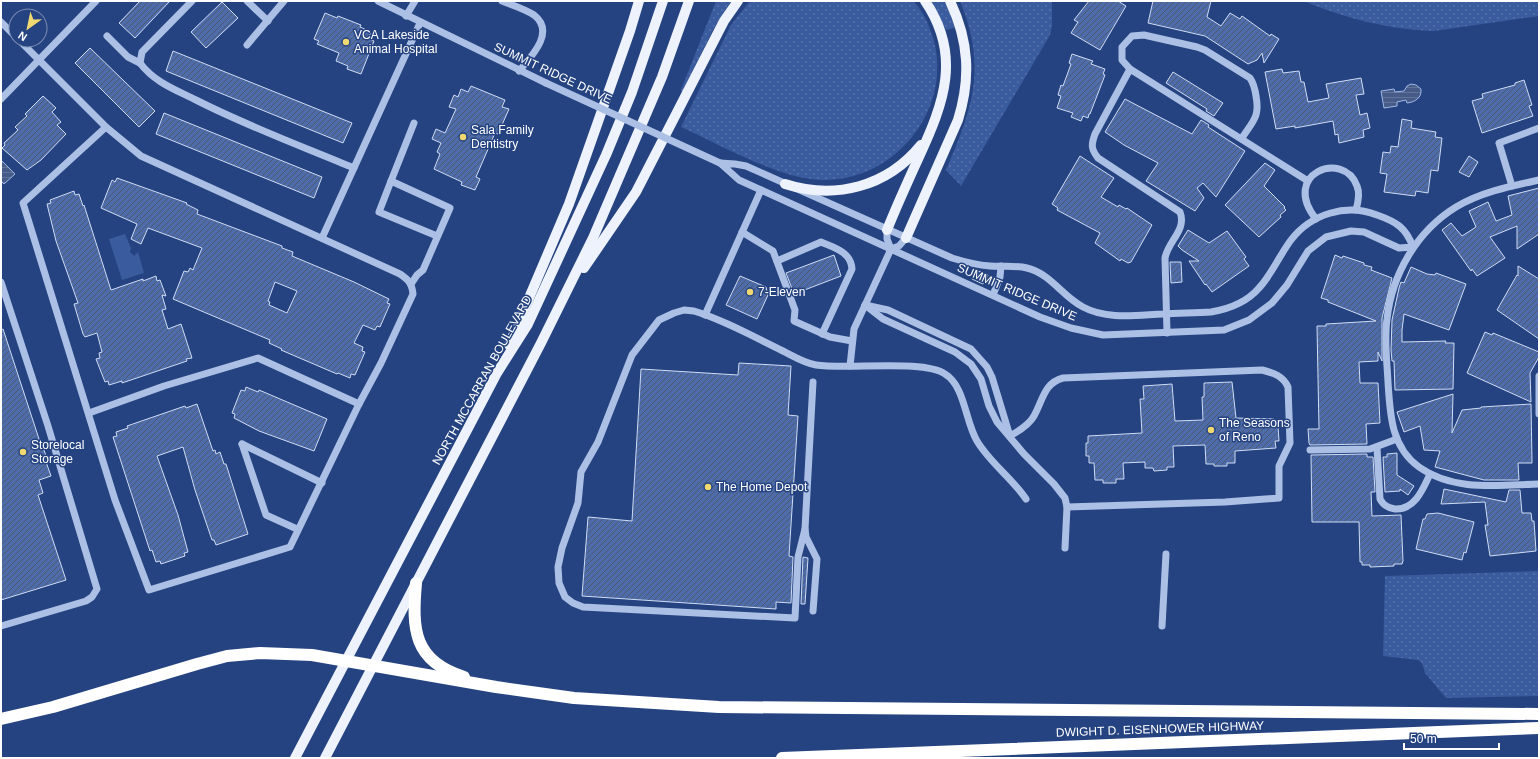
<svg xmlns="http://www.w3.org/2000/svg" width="1540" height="759" font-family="Arial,sans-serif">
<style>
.grass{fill:url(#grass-dots)}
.park{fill:#3a5b9e}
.water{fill:url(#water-rules);stroke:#a0b9e7}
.building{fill:url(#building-hatch);stroke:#cfdcf5;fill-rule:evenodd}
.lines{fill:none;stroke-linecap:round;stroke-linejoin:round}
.minor{stroke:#acc0e6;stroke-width:7}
.major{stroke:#edf2fd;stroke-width:10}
.highway{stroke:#fff;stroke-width:12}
.minor-bridge{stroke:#acc0e6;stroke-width:7}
.poi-dot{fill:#f0d971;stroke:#254380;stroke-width:1.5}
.labels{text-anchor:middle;stroke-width:3;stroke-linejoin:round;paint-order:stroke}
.poi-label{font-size:12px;fill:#fff;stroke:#254380;text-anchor:start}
.street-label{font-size:12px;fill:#fff;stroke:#254380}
</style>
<defs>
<pattern id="grass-dots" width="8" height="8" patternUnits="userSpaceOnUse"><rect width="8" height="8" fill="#3a5b9e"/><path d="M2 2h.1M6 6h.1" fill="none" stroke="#5874ad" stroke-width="1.8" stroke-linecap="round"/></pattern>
<pattern id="water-rules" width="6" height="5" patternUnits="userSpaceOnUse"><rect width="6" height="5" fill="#465b88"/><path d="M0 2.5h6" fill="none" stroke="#62749a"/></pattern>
<pattern id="building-hatch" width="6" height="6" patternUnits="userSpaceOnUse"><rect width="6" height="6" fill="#4d6ca9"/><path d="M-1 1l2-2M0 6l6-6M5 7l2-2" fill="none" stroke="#4c5971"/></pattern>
</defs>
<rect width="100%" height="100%" fill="#254380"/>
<g class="grass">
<polygon points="716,1 731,1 715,26 682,92 681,90"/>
<path d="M750 1H913C924 12 930 27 934 41 952 111 894 182 822 180 779 179 721 145 681 127L731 25Z"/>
<polygon points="931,1 944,1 952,17 954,28 946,30"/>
<path d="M960 1H1052V26L1050 35 961 186 946 170C973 108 987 67 960 1Z"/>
<path d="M1304 1H1539V16L1434 31C1390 30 1344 18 1304 1Z"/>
<polygon points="1539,571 1539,696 1446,698 1425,673 1422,663 1418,660 1383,656 1385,576"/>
</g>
<polygon class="park" points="125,234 131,248 130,252 134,256 138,252 144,273 122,280 109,239"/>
<g class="water">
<path d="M1411 84 1416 85 1421 89C1422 98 1415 102 1407 103L1406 100 1397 102V106L1384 108 1381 91 1394 89 1395 92 1404 91 1407 86Z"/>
<polygon points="1,160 15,174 4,184 1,181"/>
</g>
<g class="building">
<polygon points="140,1 170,1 135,38 119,23"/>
<polygon points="1089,1 1118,1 1126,6 1100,50 1071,33 1078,22 1074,20"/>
<polygon points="1153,1 1211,1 1207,17 1221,26 1230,13 1240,19 1242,16 1270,36 1271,34 1279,39 1264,63 1262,53 1257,60 1248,64 1205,36 1148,23"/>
<polygon points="222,2 238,18 206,48 191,32"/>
<polygon points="325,13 337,18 338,16 361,25 360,27 371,32 368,39 374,41 361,74 347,69 348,66 336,61 339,53 317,44 319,41 314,39"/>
<polygon points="90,48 155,111 139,127 75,63"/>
<polygon points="173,51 352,123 343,143 166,71"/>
<polygon points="1072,54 1093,61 1091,64 1105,69 1103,74 1105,75 1090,114 1089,114 1088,118 1083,116 1081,121 1071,117 1073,113 1057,108 1061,96 1058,95 1061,85 1063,86 1071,64 1069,63"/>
<polygon points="1282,69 1283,73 1299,71 1301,82 1304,82 1308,102 1329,98 1326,84 1361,78 1364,94 1356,95 1360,115 1367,113 1370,128 1363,130 1364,137 1339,143 1338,134 1335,135 1333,121 1295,128 1295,126 1276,129 1265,72"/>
<polygon points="1173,72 1223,103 1214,116 1206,111 1207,109 1166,83"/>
<polygon points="1524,80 1532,105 1529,106 1533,116 1482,133 1472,101 1483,98 1482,94 1515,85 1515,83"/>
<polygon points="471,86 505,100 502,107 509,109 498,134 495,133 476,177 480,179 475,190 461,185 462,182 434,169 440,154 437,152 441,143 432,139 436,129 445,133 456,109 449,107 454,95 458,97 461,89 468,92"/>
<polygon points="43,96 56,108 52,112 61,122 57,125 66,134 41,160 27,170 2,148 5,145 4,143 18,130 15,127 27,116 25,114"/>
<polygon points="1125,99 1192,134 1201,120 1209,125 1208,127 1245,151 1216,197 1203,183 1197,188 1204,198 1195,211 1146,181 1158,163 1124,145 1105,132"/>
<polygon points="164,113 322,177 314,198 156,134"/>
<polygon points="1402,119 1412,121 1411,128 1436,132 1435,137 1442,138 1438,171 1431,170 1428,193 1416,191 1415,196 1384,192 1387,174 1380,173 1383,152 1390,153 1391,146 1398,147"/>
<polygon points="1080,156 1114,178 1101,197 1118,207 1119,205 1126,209 1127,208 1152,225 1131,262 1128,263 1121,259 1120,261 1095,243 1100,233 1057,210 1058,208 1052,204"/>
<polygon points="1469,156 1478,162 1469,177 1459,172"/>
<polygon points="1265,163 1275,170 1264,186 1285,207 1284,208 1286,210 1280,215 1281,217 1259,237 1225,205"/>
<path d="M117 178 187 203 186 204 198 210 197 214 282 246V248L293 252 292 256 354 282 389 299 387 303 390 304 380 327 377 326 375 330 363 325 354 343 363 347 362 351 365 352 355 375 351 374 350 378 338 373 337 374 281 350 282 349 269 343 270 340 173 299 184 271 188 272 190 268 193 270 202 248 148 228 141 244 131 239 137 224 101 208 112 180 115 182ZM275 282 297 291 287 313 269 305 270 302 268 301Z"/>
<polygon points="1539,188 1539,234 1517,249 1517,226 1490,237 1505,258 1477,276 1472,269 1471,271 1442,230 1451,223 1462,236 1476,227 1469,211 1488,202 1496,221 1512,215 1508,196"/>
<polygon points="74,191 75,195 79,194 83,206 84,205 111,290 143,279 143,281 156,276 157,281 160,280 166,296 162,295 166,309 162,310 168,329 181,324 192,358 186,359 187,361 122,383 122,381 109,385 108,381 105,382 96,359 100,358 99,353 102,352 97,333 85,337 83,334 74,304 78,303 56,241 47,204 51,203 50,200"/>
<polygon points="1188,230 1209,243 1227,231 1246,257 1244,259 1249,266 1212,292 1206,284 1205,285 1189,261 1199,261 1182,250 1178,246"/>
<polygon points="834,255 841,276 794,294 786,273"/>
<polygon points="1335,255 1342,258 1343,256 1364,263 1364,265 1372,267 1371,270 1392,278 1382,318 1382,361 1378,352 1378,361 1359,362 1360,383 1378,383 1380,423 1366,424 1367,444 1310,445 1309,443 1308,429 1319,429 1317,326 1326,326 1326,324 1376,321 1328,302 1328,300 1321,298"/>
<polygon points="1170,262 1181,262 1182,282 1171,283"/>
<polygon points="1518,266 1539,279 1539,339 1497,310 1517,275 1518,276"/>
<polygon points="1411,267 1427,274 1435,275 1436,273 1466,284 1449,330 1404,314 1402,330 1402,342 1446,341 1445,343 1454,343 1453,389 1395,390 1394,361 1392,361 1391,350 1392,320 1399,288 1401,282 1404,283"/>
<polygon points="976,270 988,275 983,284 972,279"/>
<polygon points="740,276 766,287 768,295 757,319 726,305"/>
<polygon points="3,329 40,442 41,441 48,462 46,462 51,476 39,480 43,493 38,495 66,580 1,600 1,330"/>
<polygon points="1485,332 1492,335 1493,333 1539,352 1539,357 1530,373 1531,402 1467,373"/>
<polygon points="739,363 791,366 788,415 798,416 789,556 793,557 791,603 776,602 776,609 582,596 588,517 632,521 641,369 738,375"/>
<polygon points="1232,382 1236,418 1274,419 1275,426 1278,426 1279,441 1275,441 1276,448 1235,451 1235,463 1227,463 1227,466 1214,466 1214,464 1206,464 1205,445 1173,446 1174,467 1167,467 1167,470 1154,471 1153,468 1145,468 1145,462 1123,463 1124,479 1116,479 1116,483 1103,483 1103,480 1095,480 1094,463 1089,463 1089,456 1086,456 1086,443 1088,443 1088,436 1142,433 1140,399 1144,399 1143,386 1172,384 1175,421 1203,420 1202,397 1204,397 1204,383"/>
<polygon points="246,387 258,392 259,390 327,419 314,451 259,431 234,418 235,414 232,413 241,390 245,391"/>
<polygon points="1453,394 1452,433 1462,410 1481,408 1481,407 1531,404 1532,463 1518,463 1519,480 1484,480 1435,467 1440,451 1424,450 1420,426 1404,432 1397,412"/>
<polygon points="197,404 213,451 215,450 216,454 220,452 224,464 226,464 248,534 216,545 214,540 212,540 195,490 183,447 157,456 178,515 188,552 184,553 185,556 161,564 160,561 156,562 152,550 150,551 113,437 117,436 116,432 128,428 127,426 185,406 186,408"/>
<polygon points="1397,453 1397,475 1414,486 1408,495 1400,489 1400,491 1385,492 1383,457 1387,457 1387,454"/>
<polygon points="1367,454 1367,457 1373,457 1375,492 1371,492 1372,516 1401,515 1403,561 1402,564 1394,564 1394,566 1370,567 1370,565 1362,565 1362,562 1360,562 1359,522 1312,522 1311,455"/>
<polygon points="1444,489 1506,502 1509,490 1520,490 1522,513 1531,513 1532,521 1534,521 1536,551 1490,556 1485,525 1488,525 1485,502 1441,504"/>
<polygon points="1438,513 1474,522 1466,553 1464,552 1462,560 1416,549 1423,519 1425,519 1427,514"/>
<polygon points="803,557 808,558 805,604 801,604"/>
</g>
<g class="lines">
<g class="minor">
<path d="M192 1 142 52 140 63C154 82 176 90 196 100 247 126 301 146 354 168"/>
<polyline points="247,1 268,21"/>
<polyline points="378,1 546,83"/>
<path d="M502 1C512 5 525 9 534 15 556 32 531 57 519 71"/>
<polyline points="406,16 415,1"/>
<polyline points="1,22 16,37"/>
<polyline points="107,36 128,57 140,63"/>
<path d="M19 40 106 127 141 156 400 274C409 280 412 284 413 294L381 363 359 404 290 547 149 590 115 500 23 203 106 127"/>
<polyline points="247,45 284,1"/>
<path d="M1130 69 1122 60V47L1132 36 1144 35 1197 47 1205 50 1250 78C1254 84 1255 89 1256 96 1260 117 1253 121 1242 138"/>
<polyline points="1,99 96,1"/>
<path d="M720 163 735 164 746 166 952 258C965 262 977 265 990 266 1002 267 1015 265 1027 268 1051 274 1062 296 1083 307 1107 320 1137 315 1163 314 1179 313 1195 313 1211 312 1229 309 1247 302 1259 288 1272 274 1279 256 1291 240 1311 214 1346 203 1377 215 1397 222 1406 228 1413 247L1399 248 1364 232 1351 231 1326 237 1308 251 1287 285 1272 303 1249 320 1224 330 1103 335 1071 328 1040 317 739 180Z"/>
<path d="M1539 180C1511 186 1481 192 1456 207 1417 231 1392 274 1387 319 1384 340 1387 361 1388 382 1390 414 1391 447 1419 467 1454 492 1499 485 1539 484"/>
<polyline points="391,181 379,212 437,236"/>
<polyline points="1512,186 1499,143 1539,128"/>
<path d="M1316 219C1280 174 1343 149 1357 186 1360 193 1358 203 1356 210"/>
<polyline points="887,230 887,239 891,249"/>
<polyline points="742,232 773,251 795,310 794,321 830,337 852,341"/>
<polyline points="322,238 420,23"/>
<path d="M777 261 821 242C835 248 851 252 852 269L822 334"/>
<polyline points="1,282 48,426 97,589 92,597 86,601 1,626"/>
<polyline points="411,284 417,275 423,270 450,208 391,181 414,123"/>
<polyline points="993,295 1000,277 1001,266"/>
<polyline points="865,305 883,319 955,352 971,364 981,379 989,406 997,422 1024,454 1054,484 1065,498 1067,507 1065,548"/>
<polyline points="865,305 888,310 971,349 987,367 992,377 1009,433"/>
<polyline points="705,315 761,190"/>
<path d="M1167 333 1165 258C1168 241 1187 230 1180 212L1098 158C1091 149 1091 145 1095 134L1130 69 1308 181"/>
<polyline points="850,366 854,329 891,249 899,246 906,238"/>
<polyline points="1539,376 1539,414"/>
<polyline points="813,382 805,529 806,537 817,559 813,611"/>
<polyline points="89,413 164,386 258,358 359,404"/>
<path d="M1010 436C1019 431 1029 425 1034 416 1043 400 1044 383 1063 378L1262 370C1274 373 1283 376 1288 387L1290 443 1279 466V498L1225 502 1067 507"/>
<polyline points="242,444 266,515 297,529"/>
<polyline points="242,444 322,483"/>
<path d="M1377 448 1380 499C1383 505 1388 508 1395 509 1415 510 1423 489 1430 474"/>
<polyline points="1310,450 1370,449 1397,439"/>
<path d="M805 529 798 557 795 618 583 607 573 603 565 597 559 583 558 567 562 548 578 503 581 472 598 442 632 355 659 320 674 313 684 310 694 311C724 320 754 337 783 351 793 356 804 363 816 365 846 370 924 359 945 374 965 386 965 421 977 441 990 463 1012 478 1026 499"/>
<polyline points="1162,626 1166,554"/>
</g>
<g class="major">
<path d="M785 184C835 200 887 187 921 145"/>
<path d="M887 230C897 205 908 181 919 157 944 103 962 55 925 1"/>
<path d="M906 238 958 120C971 78 969 41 950 1"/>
<polyline points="584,268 636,192 724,21 738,1"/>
<polyline points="509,345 569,204 630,31 639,1"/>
<polyline points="295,758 497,373 528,324 606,155 632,92 663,1"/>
<polyline points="325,758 541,343 593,238 662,77 689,1"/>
</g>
<g class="highway">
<path d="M416 583C412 629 413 661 464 677"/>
<polyline points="1,719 53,707 197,664 227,656 260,653 312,655 496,687 574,698 719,707 1539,714"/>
<polyline points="782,758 1539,728"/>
</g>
<polyline class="minor-bridge" points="546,83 720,163"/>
</g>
<g class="poi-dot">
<circle cx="346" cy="42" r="4"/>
<circle cx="463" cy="137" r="4"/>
<circle cx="750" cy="292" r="4"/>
<circle cx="1211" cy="430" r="4"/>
<circle cx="23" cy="452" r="4"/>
<circle cx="708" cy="487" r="4"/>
</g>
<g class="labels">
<g class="poi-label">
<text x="354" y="39">VCA Lakeside<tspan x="354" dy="14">Animal Hospital</tspan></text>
<text x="471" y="134">Sala Family<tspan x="471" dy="14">Dentistry</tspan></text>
<text x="758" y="296">7-Eleven</text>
<text x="1219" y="427">The Seasons<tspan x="1219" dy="14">of Reno</tspan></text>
<text x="31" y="449">Storelocal<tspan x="31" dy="14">Storage</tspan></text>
<text x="716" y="491">The Home Depot</text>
</g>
<g class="street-label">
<text transform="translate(553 73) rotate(25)" y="4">SUMMIT RIDGE DRIVE</text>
<text transform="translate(1017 292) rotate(23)" y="4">SUMMIT RIDGE DRIVE</text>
<text transform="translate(482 380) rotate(-61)" y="4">NORTH MCCARRAN BOULEVARD</text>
<text transform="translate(1160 729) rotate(-2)" y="4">DWIGHT D. EISENHOWER HIGHWAY</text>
</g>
</g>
<rect width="1540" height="759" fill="none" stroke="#ffffff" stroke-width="4"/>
<g transform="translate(28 28) rotate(213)"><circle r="19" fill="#254380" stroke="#7c8eb3"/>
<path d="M0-3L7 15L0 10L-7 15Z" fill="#f0d971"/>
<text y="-6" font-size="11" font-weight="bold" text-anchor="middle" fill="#ffffff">N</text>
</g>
<path d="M1404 743v6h95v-6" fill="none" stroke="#ffffff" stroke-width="2"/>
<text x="1410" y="743" font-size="12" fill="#ffffff" stroke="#254380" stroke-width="3" paint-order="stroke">50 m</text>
</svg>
